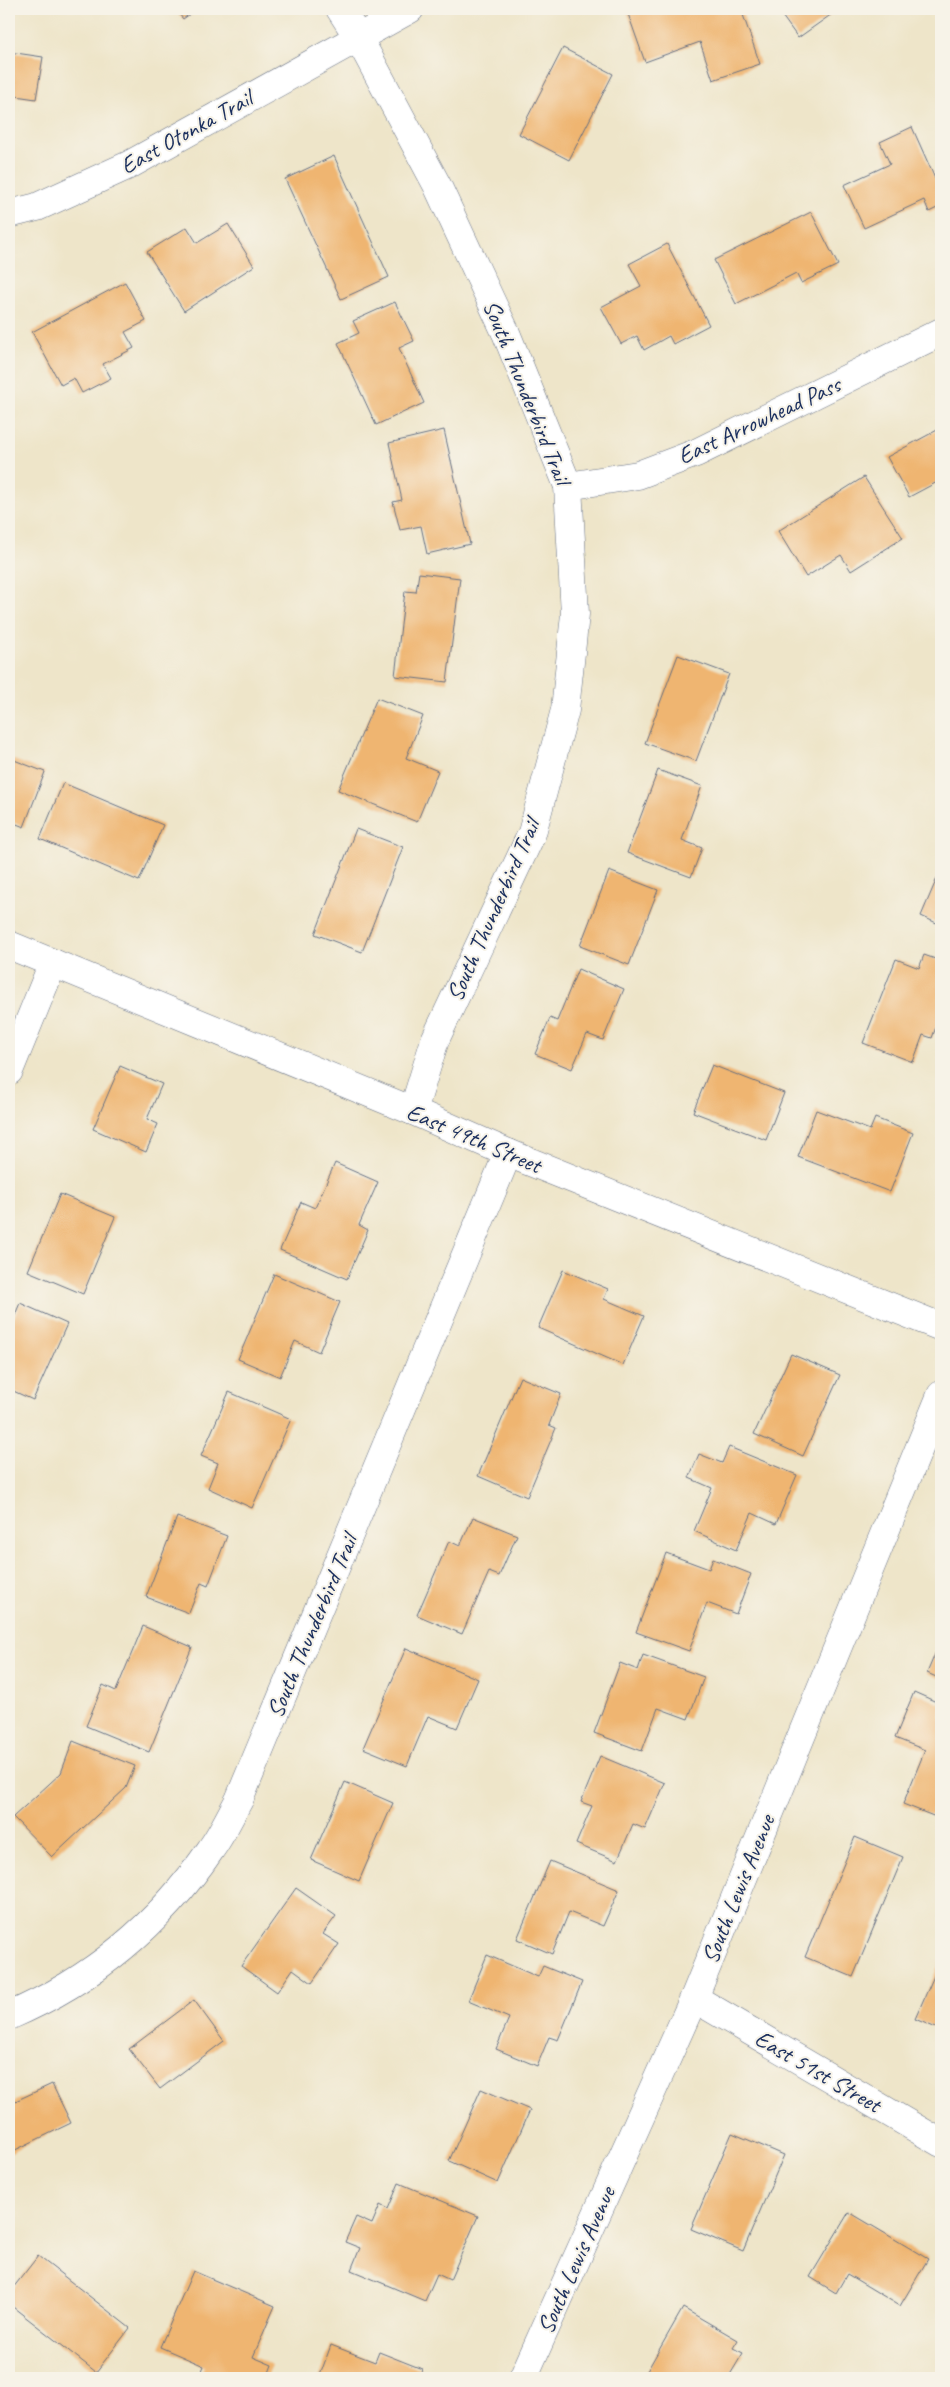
<svg xmlns="http://www.w3.org/2000/svg" width="950" height="2387" font-family="Caveat,sans-serif">
<style>
.building{fill:#efb571}
.lines{fill:none;stroke-linecap:round;stroke-linejoin:round}
.minor-casing{stroke:#656f83;stroke-width:29}
.tertiary-casing{stroke:#656f83;stroke-width:29}
.minor{stroke:#fff;stroke-width:28}
.tertiary{stroke:#fff;stroke-width:28}
.labels{text-anchor:middle;stroke-width:4;stroke-linejoin:round;paint-order:stroke}
.street-label{font-size:24px;fill:#1b2f5e;stroke:#f7f3e8}
</style>
<rect width="100%" height="100%" fill="#f7f3e8"/>
<filter id="ink" filterUnits="userSpaceOnUse"><feTurbulence type="fractalNoise" baseFrequency=".02" numOctaves="2"/><feDisplacementMap in="SourceGraphic" scale="10" xChannelSelector="R" yChannelSelector="G"/><feConvolveMatrix kernelMatrix="1 2 1 2 8 2 1 2 1" color-interpolation-filters="sRGB"/></filter>
<filter id="wash" filterUnits="userSpaceOnUse"><feTurbulence type="fractalNoise" baseFrequency=".0096" numOctaves="4" result="noise"/><feDisplacementMap in="SourceGraphic" scale="20" xChannelSelector="R" yChannelSelector="G"/><feGaussianBlur stdDeviation="1.12" result="paint"/><feColorMatrix in="noise" values="0 0 0 0 0 0 0 0 0 0 0 0 0 0 0 0 0 1.4 0 .05"/><feComposite in="paint" operator="in"/></filter>
<g filter="url(#wash)">
<rect width="100%" height="100%" fill="#eee5c9"/>
<g id="blocks">
<g class="building">
<polygon points="175,9 197,9 183,19"/>
<polygon points="633,9 741,9 760,64 713,80 700,42 645,62 627,11"/>
<polygon points="777,9 839,9 798,38"/>
<polygon points="563,48 613,74 569,160 519,134"/>
<polygon points="9,52 43,57 36,99 9,95"/>
<polygon points="912,127 941,192 941,206 929,212 924,200 864,228 844,185 890,164 880,142"/>
<polygon points="334,156 389,277 341,299 285,179"/>
<polygon points="811,212 838,265 801,283 796,273 736,304 714,260"/>
<polygon points="228,224 254,266 184,311 147,252 187,227 197,243"/>
<polygon points="667,244 709,325 673,344 669,336 644,350 637,336 621,344 601,307 641,286 629,264"/>
<polygon points="125,282 146,321 125,332 134,348 103,364 111,378 82,393 74,378 61,385 32,332"/>
<polygon points="395,302 414,341 399,348 424,403 376,425 338,343 359,333 353,321"/>
<polygon points="941,428 941,480 909,497 887,457"/>
<polygon points="444,430 470,544 427,554 421,526 400,530 393,502 402,500 389,443"/>
<polygon points="864,477 903,538 851,571 841,555 806,577 778,531"/>
<polygon points="419,573 460,578 447,682 395,676 405,591 416,592"/>
<polygon points="678,655 729,674 696,761 645,743"/>
<polygon points="377,698 423,716 406,758 438,771 417,822 338,790"/>
<polygon points="9,758 45,772 24,827 9,821"/>
<polygon points="658,770 702,786 682,840 702,848 691,877 627,853"/>
<polygon points="63,783 163,825 139,881 40,839"/>
<polygon points="356,829 403,847 362,952 315,934"/>
<polygon points="941,869 941,925 921,916"/>
<polygon points="609,871 658,890 629,965 580,946"/>
<polygon points="924,955 941,961 941,1020 939,1019 932,1038 923,1035 913,1062 863,1043 896,959 919,968"/>
<polygon points="578,969 624,989 603,1040 587,1034 572,1069 535,1054 550,1018 557,1021"/>
<polygon points="712,1065 784,1093 766,1140 693,1112"/>
<polygon points="120,1066 162,1084 147,1119 158,1124 146,1152 93,1129"/>
<polygon points="816,1110 870,1130 875,1118 913,1133 890,1192 798,1157"/>
<polygon points="335,1163 378,1182 359,1225 368,1230 347,1279 280,1250 301,1202 315,1208"/>
<polygon points="60,1194 115,1217 83,1294 28,1271"/>
<polygon points="563,1270 608,1289 604,1299 644,1316 623,1365 538,1328"/>
<polygon points="274,1274 340,1302 319,1352 295,1341 280,1377 238,1359"/>
<polygon points="20,1303 67,1324 33,1400 9,1389 9,1329"/>
<polygon points="791,1354 840,1375 803,1456 754,1434"/>
<polygon points="520,1377 561,1394 549,1425 556,1428 527,1497 478,1476"/>
<polygon points="229,1392 291,1419 252,1508 208,1488 218,1463 201,1456"/>
<polygon points="729,1447 797,1475 776,1524 752,1513 736,1550 694,1531 712,1488 689,1478 699,1454 722,1463"/>
<polygon points="177,1517 227,1536 208,1586 201,1583 189,1613 146,1597"/>
<polygon points="473,1517 517,1535 499,1576 489,1572 462,1634 417,1615 449,1541 460,1546"/>
<polygon points="666,1553 709,1569 713,1559 751,1574 736,1614 707,1603 689,1651 636,1632"/>
<polygon points="143,1626 192,1647 149,1752 86,1726 103,1685 116,1691"/>
<polygon points="941,1640 941,1679 927,1673"/>
<polygon points="406,1648 478,1679 457,1728 428,1716 407,1766 363,1748"/>
<polygon points="643,1655 704,1677 688,1719 658,1708 642,1751 594,1733 620,1663 638,1670"/>
<polygon points="914,1692 941,1704 941,1819 903,1804 925,1750 895,1738"/>
<polygon points="73,1741 135,1766 126,1788 52,1857 13,1817 61,1773"/>
<polygon points="600,1756 665,1783 645,1829 633,1824 617,1861 576,1844 592,1806 581,1802"/>
<polygon points="345,1782 393,1803 359,1881 311,1860"/>
<polygon points="855,1837 903,1857 853,1977 805,1957"/>
<polygon points="550,1861 619,1890 603,1926 569,1912 552,1954 517,1939"/>
<polygon points="296,1888 336,1916 323,1934 339,1944 312,1983 293,1969 277,1992 241,1966"/>
<polygon points="487,1955 538,1977 543,1966 582,1982 558,2040 549,2037 537,2066 496,2049 509,2018 468,2001"/>
<polygon points="941,1960 941,2030 915,2019"/>
<polygon points="194,2000 224,2041 160,2089 129,2049"/>
<polygon points="52,2084 71,2123 9,2153 9,2104"/>
<polygon points="481,2089 530,2110 498,2183 449,2161"/>
<polygon points="732,2133 784,2155 743,2251 691,2229"/>
<polygon points="399,2183 478,2216 450,2280 437,2274 425,2301 351,2270 360,2248 345,2242 356,2217 372,2224 380,2205 388,2209"/>
<polygon points="849,2212 928,2259 900,2306 847,2274 836,2293 810,2277"/>
<polygon points="38,2256 130,2328 96,2372 9,2304 9,2293"/>
<polygon points="193,2271 275,2306 253,2357 272,2365 267,2378 199,2378 204,2366 160,2347"/>
<polygon points="683,2308 738,2340 733,2348 743,2353 728,2378 643,2378"/>
<polygon points="331,2345 375,2362 379,2352 422,2369 419,2378 319,2378"/>
</g>
</g>
</g>
<g filter="url(#ink)">
<use href="#blocks" fill-opacity="0" stroke="#656f83" stroke-width="1"/>
<g class="lines">
<defs>
<g id="minor">
<polyline points="340,9 358,37 437,185 506,333 568,486 575,614 565,710 532,833 435,1040 413,1111"/>
<polyline points="9,214 37,207 129,165 410,9"/>
<polyline points="568,486 638,475 696,453 941,332"/>
<polyline points="9,1071 53,963"/>
<polyline points="694,1998 941,2143"/>
<path d="M9 2016C91 1981 160 1924 211 1849 222 1834 230 1816 239 1800L508 1153"/>
</g>
<g id="tertiary">
<polyline points="9,945 413,1111 508,1153 941,1327"/>
<polyline points="523,2378 694,1998 941,1395"/>
</g>
</defs>
<use href="#minor" class="minor-casing"/>
<use href="#tertiary" class="tertiary-casing"/>
<use href="#minor" class="minor"/>
<use href="#tertiary" class="tertiary"/>
</g>
</g>
<g class="labels">
<g class="street-label">
<text transform="translate(186 132) rotate(-29)" y="8">East Otonka Trail</text>
<text transform="translate(527 392) rotate(68)" y="8">South Thunderbird Trail</text>
<text transform="translate(759 420) rotate(-25)" y="8">East Arrowhead Pass</text>
<text transform="translate(493 910) rotate(-66)" y="8">South Thunderbird Trail</text>
<text transform="translate(474 1138) rotate(23)" y="8">East 49th Street</text>
<text transform="translate(312 1626) rotate(-67)" y="8">South Thunderbird Trail</text>
<text transform="translate(738 1889) rotate(-68)" y="8">South Lewis Avenue</text>
<text transform="translate(818 2071) rotate(30)" y="8">East 51st Street</text>
<text transform="translate(576 2260) rotate(-66)" y="8">South Lewis Avenue</text>
</g>
</g>
<rect width="950" height="2387" fill="none" stroke="#f7f3e8" stroke-width="30"/>
</svg>
